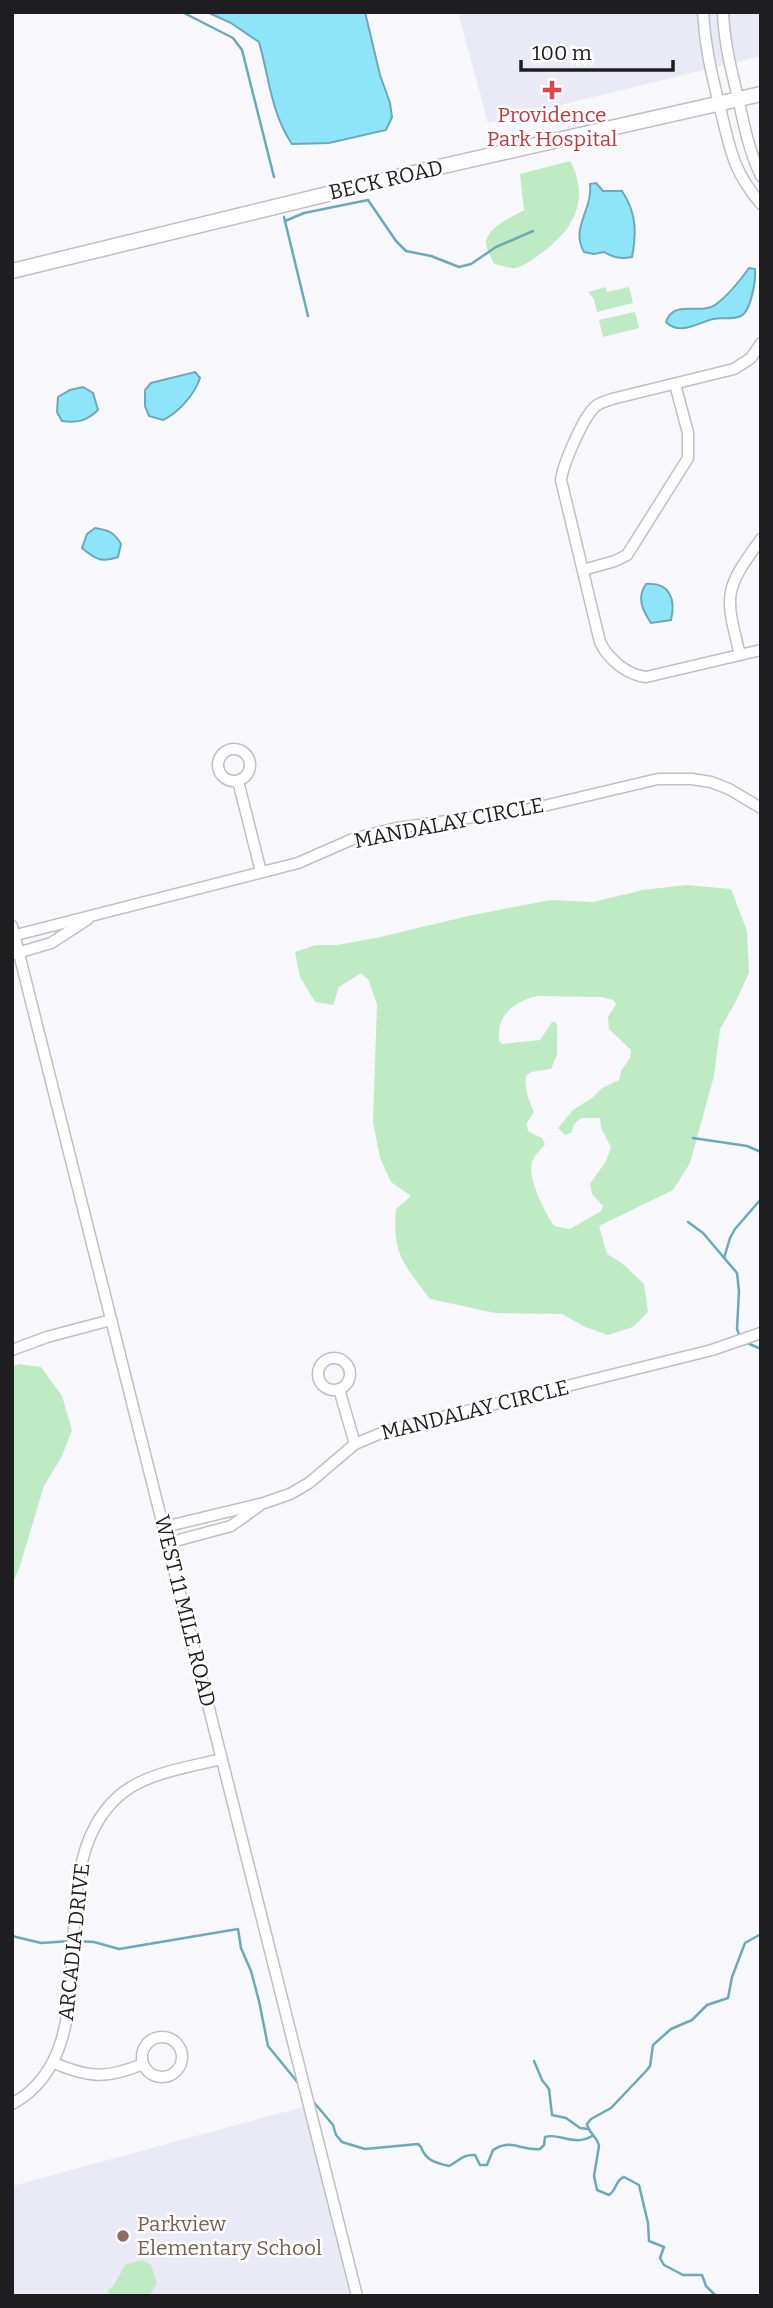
<svg xmlns="http://www.w3.org/2000/svg" width="773" height="2308" font-family="Bitter,serif">
<style>
.built{fill:#e9eaf6}
.green{fill:#beebc4;fill-rule:evenodd}
.water{fill:#8ee4f9;stroke:#6ca9b8;stroke-width:2}
.lines{fill:none;stroke-linecap:round;stroke-linejoin:round}
.stream{stroke:#6ca9b8;stroke-width:2.5}
.minor-casing{stroke:#bfbfc4;stroke-width:13}
.major-casing{stroke:#bfbfc4;stroke-width:17}
.minor{stroke:#fff;stroke-width:10}
.major{stroke:#fff;stroke-width:14}
.health-dot{fill:#e0444e;stroke:#fff;stroke-width:2.5}
.education-dot{fill:#8d6e63;stroke:#fff;stroke-width:2.5}
.labels{text-anchor:middle;stroke-width:5;stroke-linejoin:round;paint-order:stroke}
.health-label{font-size:21px;fill:#be3a42;stroke:#fff}
.street-label{font-size:21px;fill:#1e1e20;stroke:#fff}
.education-label{font-size:21px;fill:#785e54;stroke:#fff;text-anchor:start}
</style>
<rect width="100%" height="100%" fill="#f7f7fc"/>
<g class="built">
<polygon points="458,12 761,12 761,56 488,123"/>
<polygon points="310,2105 358,2296 12,2296 12,2186"/>
</g>
<g class="green">
<path d="M570 161C591 200 573 231 540 254 534 259 523 266 516 268 510 269 500 265 494 264 492 258 485 248 486 242 488 226 513 217 524 210L520 174Z"/>
<polygon points="606,287 607,292 629,287 633,303 597,312 594,299 588,292"/>
<polygon points="635,312 639,328 603,337 599,320"/>
<path d="M686 885 731 889 747 931 749 973 735 1003 720 1029 714 1076 690 1163 673 1190 599 1226 607 1254 622 1263 644 1284 648 1312 633 1327 608 1335 585 1327 562 1314 495 1313 430 1299C404 1264 392 1255 396 1209L411 1196 391 1182 380 1158 373 1122 377 1004 368 979 361 973 339 987 333 1005 315 1002 300 977 295 952 316 945H337L376 938 468 916 550 900 593 902 643 890ZM537 996 602 997 613 1000 616 1004 608 1017 609 1029 631 1050 630 1058 621 1071 619 1080 602 1088 592 1098 573 1110 558 1128 565 1135 572 1132 574 1124 581 1118H600L601 1128 611 1147 606 1161 590 1184 592 1194 603 1206 601 1211 570 1229 554 1226C545 1212 527 1178 532 1162 534 1155 542 1149 545 1144L542 1138 529 1132 526 1124 534 1112C529 1100 524 1091 526 1076L531 1072 551 1069 557 1055V1026L556 1022H552L540 1040 502 1044 499 1041C496 1015 514 1002 537 996Z"/>
<polygon points="19,1364 41,1367 62,1396 72,1430 62,1456 44,1486 19,1569 12,1584 12,1367"/>
<polygon points="142,2260 151,2265 157,2283 149,2296 109,2296 108,2290 112,2288 125,2265"/>
</g>
<g class="water">
<path d="M207 12H365L380 75 390 103 392 117 386 130 329 143 292 144C271 113 269 77 259 42L231 23Z"/>
<path d="M596 183 603 191H622C636 212 637 232 632 257 621 259 614 258 604 252L594 254 584 252C570 228 593 210 590 184Z"/>
<path d="M749 268 755 269C756 280 751 311 741 316 733 320 721 317 713 319 697 323 680 336 666 322 673 299 701 315 715 305 729 295 739 282 749 268Z"/>
<path d="M195 372 200 378C195 394 178 413 163 420L149 416 145 406V390L151 383Z"/>
<path d="M83 387 93 393 98 410C87 421 77 423 62 421L57 412 58 397 70 390Z"/>
<path d="M95 528C108 530 114 532 121 544L118 557C101 563 95 559 82 548L87 534Z"/>
<path d="M646 584C670 582 676 600 671 620L651 623C643 611 636 598 646 584Z"/>
</g>
<g class="lines">
<g class="stream">
<polyline points="182,12 233,38 242,50 274,177"/>
<polyline points="284,217 308,316"/>
<polyline points="285,221 304,213 368,200 396,241 406,251 431,256 459,267 471,264 496,247 533,231"/>
<polyline points="693,1138 747,1146 761,1152"/>
<polyline points="688,1222 703,1233 737,1273 739,1291 737,1329 740,1337"/>
<polyline points="724,1258 730,1238 735,1229 761,1199"/>
<polyline points="745,1342 761,1349"/>
<polyline points="12,1936 41,1943 71,1941"/>
<polyline points="77,1941 94,1942 119,1949 238,1929 241,1948 251,1971 259,2001 268,2046 299,2084"/>
<polyline points="534,2061 542,2080 549,2089 552,2115 566,2118 580,2128 588,2129"/>
<path d="M312 2100 333 2125 336 2135 342 2142 365 2149 418 2144 421 2147C426 2161 436 2163 449 2166 459 2161 463 2154 475 2155L480 2165H487L493 2150C513 2138 519 2151 540 2149L544 2145 545 2137C559 2132 574 2147 592 2136"/>
<path d="M716 2296 706 2286 702 2275H683L664 2265 660 2258 664 2247 649 2241 648 2223 639 2185 624 2177C615 2180 617 2190 609 2195L597 2190 594 2176 599 2146C597 2136 589 2134 587 2124L591 2119 611 2108 647 2070 650 2066 653 2045 671 2029 692 2020 707 2005 728 1998 732 1977 745 1943 761 1934"/>
</g>
<defs>
<g id="minor">
<path d="M703 12C705 47 711 71 719 104 730 146 731 169 761 204"/>
<path d="M723 12C724 42 731 69 738 98 744 125 749 151 761 176"/>
<path d="M761 343 751 358 734 369 612 399C607 401 601 402 596 406 584 415 563 464 561 480L600 642C608 659 627 675 646 677L761 650"/>
<polyline points="583,570 615,561 627,555 688,458 688,433 675,384"/>
<path d="M740 655C725 594 723 591 761 539"/>
<circle cx="234" cy="765" r="16"/>
<polyline points="238,781 261,872"/>
<polyline points="12,926 357,2296"/>
<polyline points="12,936 298,863 355,838 397,828 531,809 658,779 692,779 711,782 729,789 761,808"/>
<polyline points="14,954 51,943 88,919"/>
<polyline points="12,1350 47,1337 111,1320"/>
<circle cx="334" cy="1374" r="16"/>
<polyline points="339,1389 355,1444"/>
<polyline points="164,1527 264,1503 290,1494 309,1483 355,1444 386,1431 712,1350 761,1333"/>
<polyline points="168,1543 231,1526 259,1506"/>
<circle cx="162" cy="2057" r="20"/>
<path d="M54 2063C90 2078 106 2079 143 2064"/>
<path d="M12 2104C119 2046 29 1863 125 1791 152 1772 190 1767 221 1759"/>
</g>
<polyline id="major" points="12,271 430,169 761,94"/>
</defs>
<use href="#minor" class="minor-casing"/>
<use href="#major" class="major-casing"/>
<use href="#minor" class="minor"/>
<use href="#major" class="major"/>
</g>
<path class="health-dot" d="M548.5 79.5h7v7h7v7h-7v7h-7v-7h-7v-7h7z"/>
<circle class="education-dot" cx="123" cy="2236" r="7"/>
<g class="labels">
<g class="health-label">
<text x="552" y="122">Providence<tspan x="552" dy="24">Park Hospital</tspan></text>
</g>
<g class="street-label">
<text transform="translate(386 180) rotate(-13)" y="7">BECK ROAD</text>
<text transform="translate(449 823) rotate(-11)" y="7">MANDALAY CIRCLE</text>
<text transform="translate(475 1410) rotate(-14)" y="7">MANDALAY CIRCLE</text>
<text transform="translate(185 1611) rotate(76)" y="7">WEST 11 MILE ROAD</text>
<text transform="translate(74 1942) rotate(-84)" y="7">ARCADIA DRIVE</text>
</g>
<g class="education-label">
<text x="137" y="2231">Parkview<tspan x="137" dy="24">Elementary School</tspan></text>
</g>
</g>
<rect width="773" height="2308" fill="none" stroke="#1e1e20" stroke-width="28"/>
<path d="M521 60v10h152v-10" fill="none" stroke="#1e1e20" stroke-width="3.5"/>
<text x="532" y="60" font-size="21" fill="#1e1e20" stroke="#ffffff" stroke-width="5" paint-order="stroke">100 m</text>
</svg>
